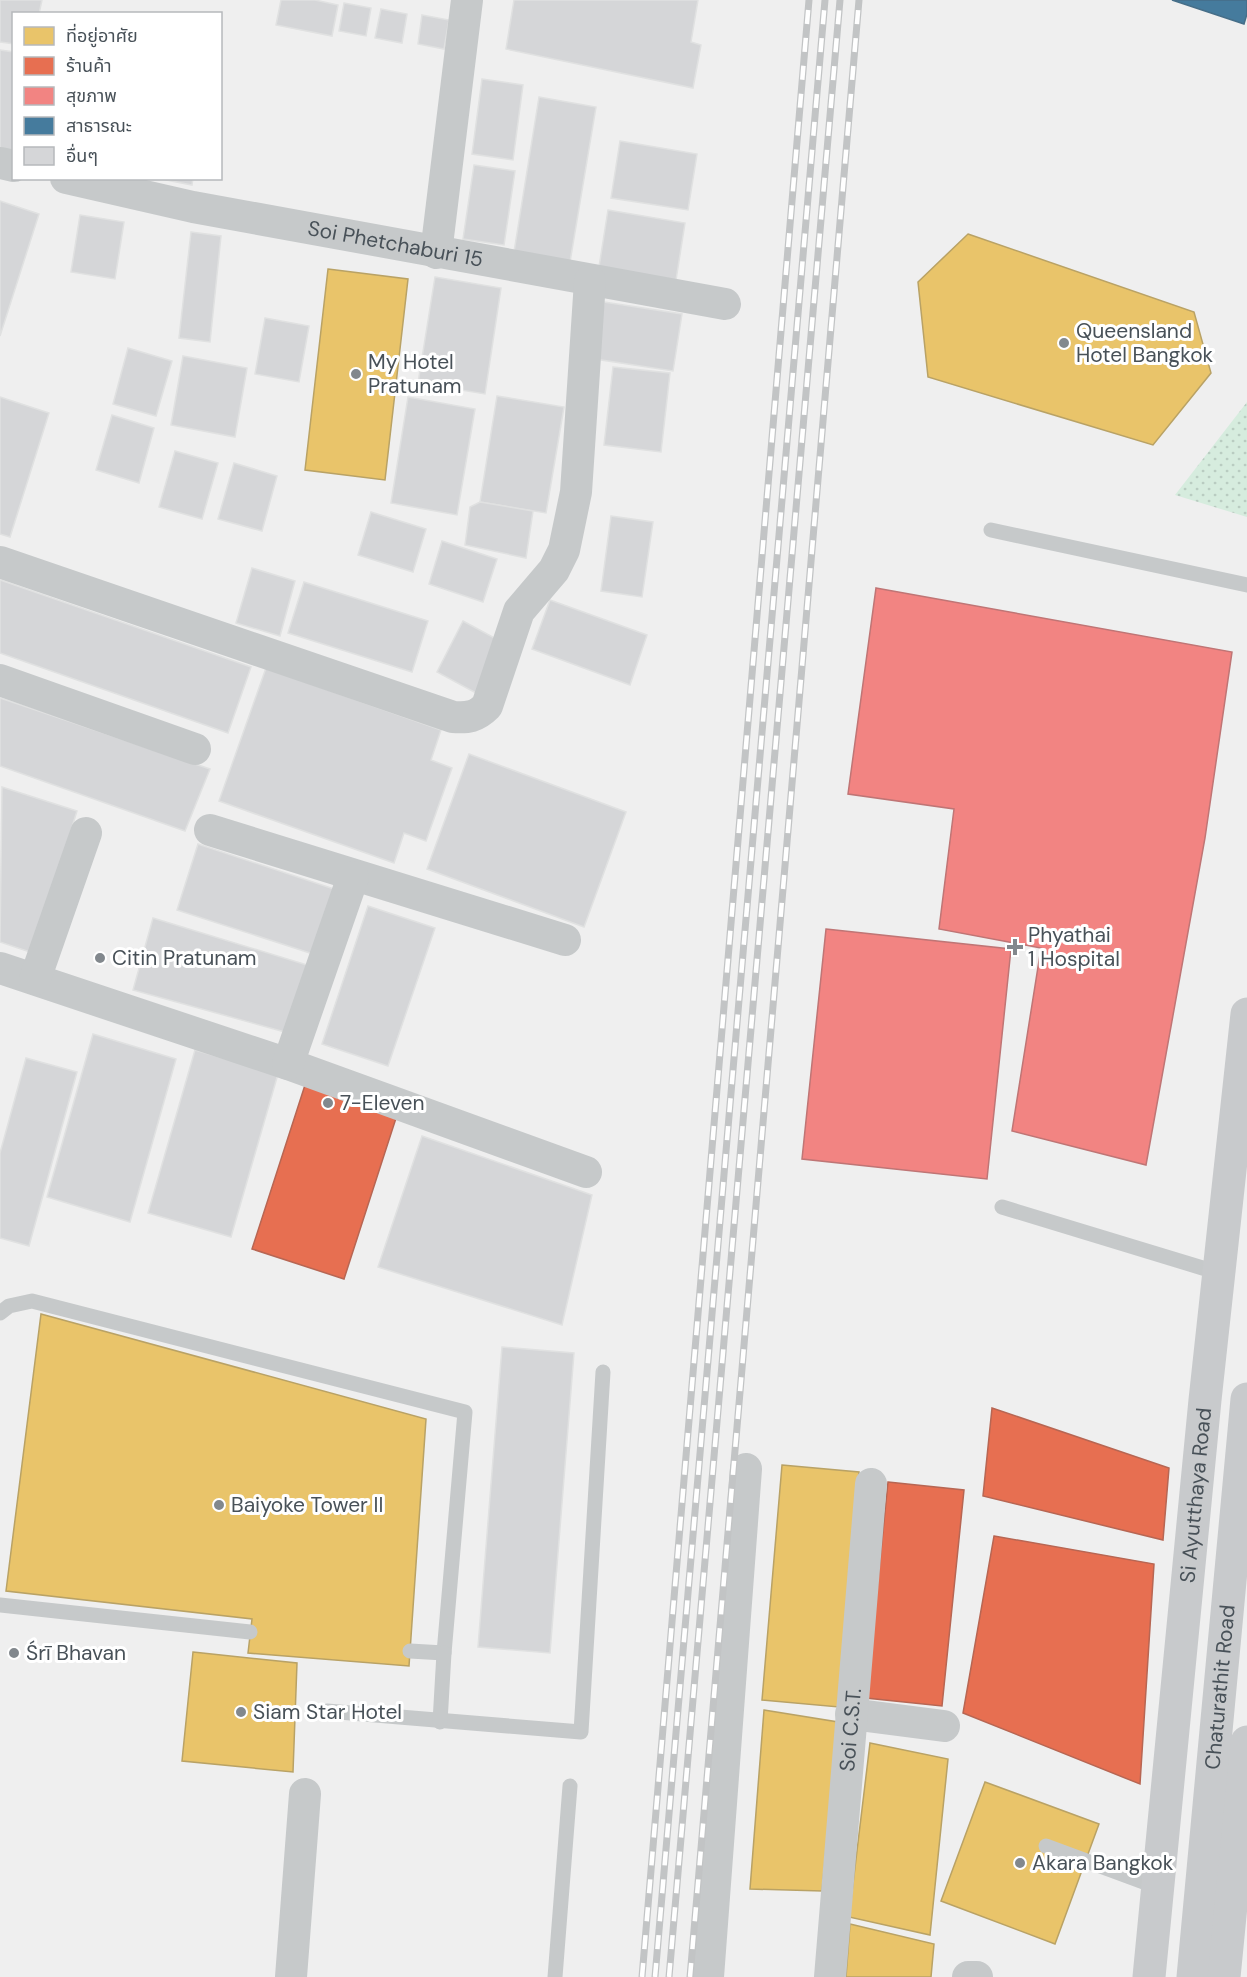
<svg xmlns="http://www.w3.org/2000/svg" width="1247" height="1977" font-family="'DM Sans','Noto Sans Thai',sans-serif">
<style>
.garden{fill:url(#garden-dots)}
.homes{fill:#e9c46a;stroke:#b9a265;stroke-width:1.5}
.shops{fill:#e76f51;stroke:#b76653;stroke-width:1.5}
.health{fill:#f28482;stroke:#bf7575;stroke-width:1.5}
.public{fill:#457b9d;stroke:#466e88;stroke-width:1.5}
.building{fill:#d5d6d8;stroke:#e0e1e1;stroke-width:1.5}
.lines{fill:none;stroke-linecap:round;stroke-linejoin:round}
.service{stroke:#c6c9ca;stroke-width:15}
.minor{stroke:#c6c9ca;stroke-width:32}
.secondary{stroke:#c8cacc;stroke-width:33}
.rail-casing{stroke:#c2c4c5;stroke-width:7}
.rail{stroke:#fff;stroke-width:4.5;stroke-dasharray:14;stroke-linecap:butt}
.poi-dot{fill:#82888d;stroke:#fff;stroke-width:2}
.labels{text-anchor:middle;stroke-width:6;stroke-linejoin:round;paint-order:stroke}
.street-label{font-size:21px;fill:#485158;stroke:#fff}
.poi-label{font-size:21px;fill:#485158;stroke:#fff;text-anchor:start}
</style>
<defs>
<pattern id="garden-dots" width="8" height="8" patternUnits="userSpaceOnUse" patternTransform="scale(1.5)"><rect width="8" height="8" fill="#d6ecde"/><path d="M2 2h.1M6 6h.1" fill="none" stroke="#b9ccc1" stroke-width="1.8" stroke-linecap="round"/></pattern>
</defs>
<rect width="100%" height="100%" fill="#efefef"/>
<polygon class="garden" points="1247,402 1247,517 1175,495"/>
<g class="homes">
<polygon points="968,234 1194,312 1211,373 1153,445 928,377 918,282"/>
<polygon points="328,269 408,279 385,480 305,470"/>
<polygon points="41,1314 426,1419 409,1666 248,1653 252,1619 6,1591"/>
<polygon points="782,1465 859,1472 839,1707 762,1700"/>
<polygon points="193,1652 297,1663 293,1772 182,1761"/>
<polygon points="764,1710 838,1722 822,1891 750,1889"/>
<polygon points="870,1743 948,1759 930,1935 849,1917"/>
<polygon points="985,1782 1099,1824 1055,1944 941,1901"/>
<polygon points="850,1924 934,1944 931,1977 846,1977"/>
</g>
<g class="shops">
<polygon points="306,1082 398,1112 344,1279 252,1249"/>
<polygon points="992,1408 1169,1468 1163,1540 983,1496"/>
<polygon points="888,1482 964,1490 942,1706 866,1698"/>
<polygon points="994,1536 1154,1564 1140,1784 963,1713"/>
</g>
<g class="health">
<polygon points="876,588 1232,652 1205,838 1146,1165 1012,1131 1041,948 939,929 954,809 848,794"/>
<polygon points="826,929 1011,949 987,1179 802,1159"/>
</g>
<polygon class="public" points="1172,0 1247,0 1247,14 1244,24"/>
<g class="building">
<polygon points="0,0 42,0 39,14 14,14 14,44 0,42"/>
<polygon points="281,0 315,0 338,5 332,36 276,25"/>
<polygon points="514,0 698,0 691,42 701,45 693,88 506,49"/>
<polygon points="344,3 371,8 366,36 339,31"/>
<polygon points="381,9 407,14 402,43 375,38"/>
<polygon points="422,15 449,20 444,49 418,44"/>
<polygon points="0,50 14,52 14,151 0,149"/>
<polygon points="482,79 523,85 513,160 472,154"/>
<polygon points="539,97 596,107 570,262 514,252"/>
<polygon points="620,141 697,154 688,210 611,198"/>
<polygon points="474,165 515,171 504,245 463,239"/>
<polygon points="156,178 193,178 192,185"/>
<polygon points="0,201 39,214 0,336"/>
<polygon points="608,210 685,223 676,280 599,267"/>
<polygon points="80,215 124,222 115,279 71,272"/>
<polygon points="191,232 221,236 210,342 179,338"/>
<polygon points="435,277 501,288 485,394 418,383"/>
<polygon points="604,302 682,314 673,371 595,359"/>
<polygon points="265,318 309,326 299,382 255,374"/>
<polygon points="128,348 172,361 156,416 113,404"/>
<polygon points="183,356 247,368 235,437 171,425"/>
<polygon points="613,367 670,373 661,452 604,445"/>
<polygon points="497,396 564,407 546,513 480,502"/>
<polygon points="0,397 49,413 10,537 0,534"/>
<polygon points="408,397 475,409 457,515 391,503"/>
<polygon points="112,415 154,428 139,483 96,470"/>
<polygon points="175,451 218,463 202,519 159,507"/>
<polygon points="234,463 277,476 262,531 218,519"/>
<polygon points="480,502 533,511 526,558 465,545 470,507"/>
<polygon points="371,512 426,529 413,572 358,555"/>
<polygon points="611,516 653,522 642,597 601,591"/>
<polygon points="442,541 497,559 483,602 429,584"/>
<polygon points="252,568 295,581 280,636 236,623"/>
<polygon points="0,580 251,667 228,733 0,653"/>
<polygon points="304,582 428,621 412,672 288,633"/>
<polygon points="550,600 647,635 630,685 532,649"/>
<polygon points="463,621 502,642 476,693 437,672"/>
<polygon points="266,668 441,730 431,760 452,768 426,841 404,833 394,863 219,801"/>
<polygon points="0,698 210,769 185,831 0,766"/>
<polygon points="469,754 626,812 584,927 427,869"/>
<polygon points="2,787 77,811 33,953 0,942"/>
<polygon points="198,844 334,889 313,954 177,910"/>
<polygon points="368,906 435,928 388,1066 322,1044"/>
<polygon points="153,918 307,965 285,1032 133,990"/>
<polygon points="93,1034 176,1059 130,1222 47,1197"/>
<polygon points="195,1050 278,1074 231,1237 148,1213"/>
<polygon points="26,1058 77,1072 29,1246 0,1238 0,1153"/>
<polygon points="422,1136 592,1195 562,1325 378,1267"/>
<polygon points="502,1347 574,1353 550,1653 478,1647"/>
</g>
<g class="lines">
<g class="service">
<polyline points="991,530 1247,585"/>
<polyline points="1002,1207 1219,1273"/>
<polyline points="0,1313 9,1306 32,1301 465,1412 444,1653 410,1651"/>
<polyline points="0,1605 250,1632"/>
<polyline points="327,1711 581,1732 603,1372"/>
<polyline points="440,1722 444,1653"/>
<polyline points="1046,1846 1157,1887"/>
<polyline points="555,1977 570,1786"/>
</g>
<g class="minor">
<polyline points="0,163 14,166"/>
<path id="s1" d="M66 178 193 207 725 304"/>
<polyline points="436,253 467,0"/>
<path d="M0 562 453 717C468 718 476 717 487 706L519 611 554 570 564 550 576 492 590 281"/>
<polyline points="0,680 195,749"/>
<polyline points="210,830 565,940"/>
<polyline points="0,968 288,1064 586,1172"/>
<polyline points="35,979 86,833"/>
<polyline points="288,1064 353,877"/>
<polyline points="851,1714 944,1726"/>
<polyline points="291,1977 305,1794"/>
<polyline points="708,1977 746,1469"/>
<path id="s2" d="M830 1977 871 1484"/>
<polyline points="968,1977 977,1977"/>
</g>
<g class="secondary">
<path id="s3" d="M1149 1977 1205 1400 1247 1014"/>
<path id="s4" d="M1193 1977 1247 1399"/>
<polyline points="1224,1977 1247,1742"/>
</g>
<defs>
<g id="rail">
<polyline points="642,1977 809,0"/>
<polyline points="655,1977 825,0"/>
<polyline points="669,1977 840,0"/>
<polyline points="690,1977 859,0"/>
</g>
</defs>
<use href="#rail" class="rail-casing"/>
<use href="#rail" class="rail"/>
</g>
<g class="poi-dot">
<circle cx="1064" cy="343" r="6"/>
<circle cx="356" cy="374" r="6"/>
<path d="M1012 938h6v6h6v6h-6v6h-6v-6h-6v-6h6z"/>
<circle cx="100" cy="958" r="6"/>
<circle cx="328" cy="1103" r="6"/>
<circle cx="219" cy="1505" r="6"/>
<circle cx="14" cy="1653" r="6"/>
<circle cx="241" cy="1712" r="6"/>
<circle cx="1020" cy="1863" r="6"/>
</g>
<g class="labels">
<g class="street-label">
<text dy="7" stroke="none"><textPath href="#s1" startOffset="336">Soi Phetchaburi 15</textPath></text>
<text dy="7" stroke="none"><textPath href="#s3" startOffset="484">Si Ayutthaya Road</textPath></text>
<text dy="7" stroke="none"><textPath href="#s4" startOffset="291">Chaturathit Road</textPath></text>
<text dy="7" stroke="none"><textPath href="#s2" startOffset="248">Soi C.S.T.</textPath></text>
</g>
<g class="poi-label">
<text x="1076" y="338">Queensland<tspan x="1076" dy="24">Hotel Bangkok</tspan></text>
<text x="368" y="369">My Hotel<tspan x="368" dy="24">Pratunam</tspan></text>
<text x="1028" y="942">Phyathai<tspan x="1028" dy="24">1 Hospital</tspan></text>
<text x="112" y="965">Citin Pratunam</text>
<text x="340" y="1110">7-Eleven</text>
<text x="231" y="1512">Baiyoke Tower II</text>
<text x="26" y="1660">Śrī Bhavan</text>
<text x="253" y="1719">Siam Star Hotel</text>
<text x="1032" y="1870">Akara Bangkok</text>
</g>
</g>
<rect x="12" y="12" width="210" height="168" fill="#ffffff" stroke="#b6b9bc" stroke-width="1.5"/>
<rect x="24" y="27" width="30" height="18" fill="#e9c46a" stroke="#b6b9bc" stroke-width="1.5"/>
<text x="66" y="42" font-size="18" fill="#485158">ที่อยู่อาศัย</text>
<rect x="24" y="57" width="30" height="18" fill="#e76f51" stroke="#b6b9bc" stroke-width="1.5"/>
<text x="66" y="72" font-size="18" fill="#485158">ร้านค้า</text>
<rect x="24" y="87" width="30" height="18" fill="#f28482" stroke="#b6b9bc" stroke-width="1.5"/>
<text x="66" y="102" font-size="18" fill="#485158">สุขภาพ</text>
<rect x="24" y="117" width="30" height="18" fill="#457b9d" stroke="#b6b9bc" stroke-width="1.5"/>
<text x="66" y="132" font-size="18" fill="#485158">สาธารณะ</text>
<rect x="24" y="147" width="30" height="18" fill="#d5d6d8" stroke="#b6b9bc" stroke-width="1.5"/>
<text x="66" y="162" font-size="18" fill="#485158">อื่นๆ</text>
</svg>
